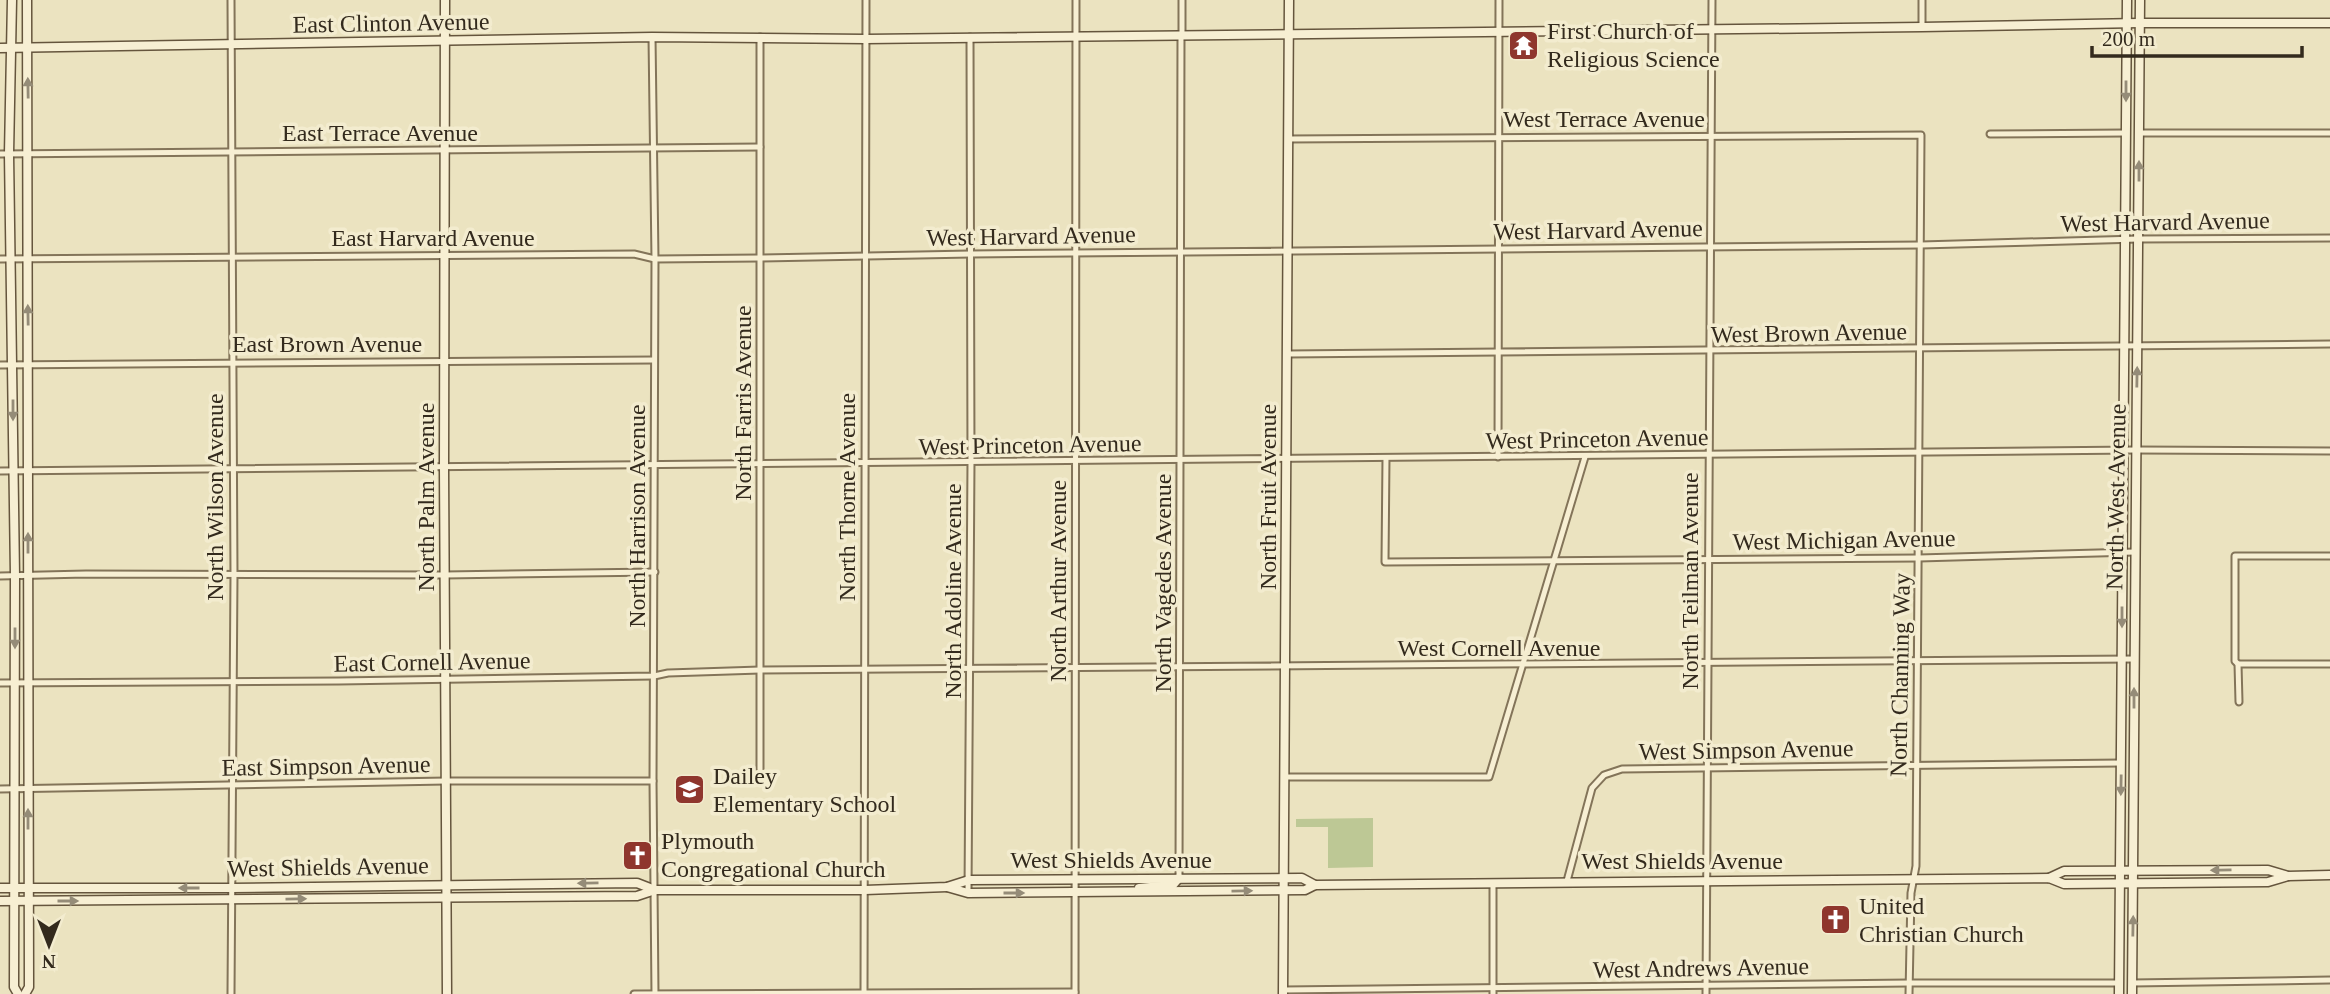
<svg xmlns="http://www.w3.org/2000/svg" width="2330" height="994" font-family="Georgia,serif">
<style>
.green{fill:#bdc895}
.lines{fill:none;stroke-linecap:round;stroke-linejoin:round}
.street-casing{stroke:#837459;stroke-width:9}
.secondary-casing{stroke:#65553d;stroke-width:11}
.street{stroke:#f7efd3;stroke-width:5}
.secondary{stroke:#f7efd3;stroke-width:8}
.oneway{fill:#958c78}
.labels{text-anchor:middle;stroke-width:7;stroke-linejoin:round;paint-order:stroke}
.street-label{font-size:24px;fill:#332a1d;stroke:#f3eccf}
.poi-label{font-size:24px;fill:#332a1d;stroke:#f3eccf;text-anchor:start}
</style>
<rect width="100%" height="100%" fill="#ebe3c0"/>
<polygon class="green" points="1373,818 1373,867 1328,868 1328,827 1296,827 1296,819"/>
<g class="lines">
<defs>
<g id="street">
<polyline points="231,0 234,575 231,994"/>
<polyline points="1922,0 1922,27"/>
<polyline points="1182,35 1182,0"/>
<polyline points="652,37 655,259 653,781 655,994"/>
<polyline points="760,37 760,769"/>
<polyline points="2139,133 2330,133"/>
<polyline points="1990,134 2125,133"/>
<polyline points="1288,139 1921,135 1916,866 1911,893 1909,994"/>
<polyline points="0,154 760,147"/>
<polyline points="0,259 634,254 655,259 759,258 971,254 1921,245 2138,239 2330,238"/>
<polyline points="1288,354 2330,344"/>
<polyline points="0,365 654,360"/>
<polyline points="1498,457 1499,0"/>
<polyline points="1386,458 1385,562 1919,558 2135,552"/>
<polyline points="0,471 2136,450 2330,451"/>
<polyline points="0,576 86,574 445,575 655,572"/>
<polyline points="2238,664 2330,664"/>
<polyline points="0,683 339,681 654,676 668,673 760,670 2134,659"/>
<polyline points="2239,702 2238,664 2235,661 2235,556 2330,556"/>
<polyline points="1286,777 1489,777 1585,457"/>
<polyline points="0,789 446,781 653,781"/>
<polyline points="1179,878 1181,35"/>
<polyline points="1567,881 1592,788 1604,775 1622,769 2121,763"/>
<polyline points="968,893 971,462 970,37"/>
<polyline points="2132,983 2330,980"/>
<polyline points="1284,990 1909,983 2119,983"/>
<polyline points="634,994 1075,992"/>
<polyline points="864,994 866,0"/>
<polyline points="1075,994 1076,0"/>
<polyline points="1493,994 1493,883"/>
<polyline points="1706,994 1712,0"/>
</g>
<g id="secondary">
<polyline points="12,0 9,154 15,576 14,987 18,994"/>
<polyline points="445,0 444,467 447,994"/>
<polyline points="0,48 652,37 866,39 1922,27 2139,23 2330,23"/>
<polyline points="2049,878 2064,871 2268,870 2288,876 2330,875"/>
<polyline points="947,887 968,893 1305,890 1315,885 2049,878 2064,884 2268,882 2288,876"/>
<polyline points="0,888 232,888 637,883 655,890"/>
<polyline points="1139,888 1173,885 1179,878"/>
<polyline points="0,901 637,896 655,890 865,890 947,887 969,880 1302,878 1315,885"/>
<polyline points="25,994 29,987 27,0"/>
<polyline points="1283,994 1289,0"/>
<polyline points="2119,994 2127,0"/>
<polyline points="2132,994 2140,0"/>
</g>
</defs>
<use href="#street" class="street-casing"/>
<use href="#secondary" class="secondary-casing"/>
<use href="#street" class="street"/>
<use href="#secondary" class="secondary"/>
</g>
<defs><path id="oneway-solid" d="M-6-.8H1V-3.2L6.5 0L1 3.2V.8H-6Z" transform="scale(1.75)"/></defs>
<g class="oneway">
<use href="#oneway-solid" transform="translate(28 88) rotate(-91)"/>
<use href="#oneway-solid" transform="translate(2126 91) rotate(90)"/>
<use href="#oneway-solid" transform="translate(2139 171) rotate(-90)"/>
<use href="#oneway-solid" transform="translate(28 315) rotate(-91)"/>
<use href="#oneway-solid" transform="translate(2137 377) rotate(-89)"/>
<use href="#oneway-solid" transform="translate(13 410) rotate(90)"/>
<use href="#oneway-solid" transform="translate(28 543) rotate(-90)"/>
<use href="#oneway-solid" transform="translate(2122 617) rotate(90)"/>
<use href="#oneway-solid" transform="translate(15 638) rotate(90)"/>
<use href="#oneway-solid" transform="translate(2134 698) rotate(-90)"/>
<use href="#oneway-solid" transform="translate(2121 785) rotate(91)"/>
<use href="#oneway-solid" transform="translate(28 819) rotate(-90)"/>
<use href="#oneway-solid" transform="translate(2221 870) rotate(179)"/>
<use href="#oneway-solid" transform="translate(588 883) rotate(179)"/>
<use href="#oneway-solid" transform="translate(189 888) rotate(-180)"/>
<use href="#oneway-solid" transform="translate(1242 891) rotate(-1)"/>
<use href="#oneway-solid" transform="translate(1014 893)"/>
<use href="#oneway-solid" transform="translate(296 899) rotate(-1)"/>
<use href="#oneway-solid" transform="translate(68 901)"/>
<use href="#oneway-solid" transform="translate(2133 926) rotate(-89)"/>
</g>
<defs>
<symbol id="temple-square" viewBox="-11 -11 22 22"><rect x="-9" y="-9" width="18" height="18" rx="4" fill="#8f362d" stroke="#f3eccf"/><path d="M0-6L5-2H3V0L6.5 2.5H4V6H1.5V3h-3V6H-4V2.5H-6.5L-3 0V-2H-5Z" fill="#fff"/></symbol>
<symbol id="school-square" viewBox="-11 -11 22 22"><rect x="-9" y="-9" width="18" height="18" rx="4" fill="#8f362d" stroke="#f3eccf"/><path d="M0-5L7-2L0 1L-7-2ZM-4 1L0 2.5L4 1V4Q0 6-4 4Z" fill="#fff"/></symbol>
<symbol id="church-square" viewBox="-11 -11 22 22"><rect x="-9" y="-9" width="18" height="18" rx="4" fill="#8f362d" stroke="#f3eccf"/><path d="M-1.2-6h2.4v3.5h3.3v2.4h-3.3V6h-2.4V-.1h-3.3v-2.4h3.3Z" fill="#fff"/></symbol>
</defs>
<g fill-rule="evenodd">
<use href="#temple-square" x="1506" y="28" width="35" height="35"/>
<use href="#school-square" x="672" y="772" width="35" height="35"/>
<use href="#church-square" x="620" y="838" width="35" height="35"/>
<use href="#church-square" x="1818" y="902" width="35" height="35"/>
</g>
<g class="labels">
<g class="street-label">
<text transform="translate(391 23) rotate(-1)" y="8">East Clinton Avenue</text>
<text x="1604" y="127">West Terrace Avenue</text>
<text x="380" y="141">East Terrace Avenue</text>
<text transform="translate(2165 222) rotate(-1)" y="8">West Harvard Avenue</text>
<text transform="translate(1598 230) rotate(-1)" y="8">West Harvard Avenue</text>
<text transform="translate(1031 236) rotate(-1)" y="8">West Harvard Avenue</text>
<text x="433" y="246">East Harvard Avenue</text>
<text transform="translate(1809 333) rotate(-1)" y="8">West Brown Avenue</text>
<text x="327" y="352">East Brown Avenue</text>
<text transform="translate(743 403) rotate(-90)" y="8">North Farris Avenue</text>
<text transform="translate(1597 439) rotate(-1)" y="8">West Princeton Avenue</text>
<text transform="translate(1030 445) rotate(-1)" y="8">West Princeton Avenue</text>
<text transform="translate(215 497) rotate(-90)" y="8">North Wilson Avenue</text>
<text transform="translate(426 497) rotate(-90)" y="8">North Palm Avenue</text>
<text transform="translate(847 497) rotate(-90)" y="8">North Thorne Avenue</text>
<text transform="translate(1268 497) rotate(-90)" y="8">North Fruit Avenue</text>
<text transform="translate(2116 497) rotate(-89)" y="8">North West Avenue</text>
<text transform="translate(637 516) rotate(-90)" y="8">North Harrison Avenue</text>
<text transform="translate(1844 540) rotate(-1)" y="8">West Michigan Avenue</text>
<text transform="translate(1058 581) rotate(-90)" y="8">North Arthur Avenue</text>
<text transform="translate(1690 581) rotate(-90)" y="8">North Teilman Avenue</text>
<text transform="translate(1163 583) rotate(-90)" y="8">North Vagedes Avenue</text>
<text transform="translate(953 591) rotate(-90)" y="8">North Adoline Avenue</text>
<text x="1499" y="656">West Cornell Avenue</text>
<text transform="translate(432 662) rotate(-1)" y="8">East Cornell Avenue</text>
<text transform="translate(1900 675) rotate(-89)" y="8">North Channing Way</text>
<text transform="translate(1746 750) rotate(-1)" y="8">West Simpson Avenue</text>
<text transform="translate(326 766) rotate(-1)" y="8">East Simpson Avenue</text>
<text x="1111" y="868">West Shields Avenue</text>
<text x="1682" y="869">West Shields Avenue</text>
<text transform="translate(328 867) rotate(-1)" y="8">West Shields Avenue</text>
<text transform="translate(1701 968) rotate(-1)" y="8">West Andrews Avenue</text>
</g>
<g class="poi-label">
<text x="1547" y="39">First Church of<tspan x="1547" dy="28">Religious Science</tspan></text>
<text x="713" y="784">Dailey<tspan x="713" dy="28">Elementary School</tspan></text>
<text x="661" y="849">Plymouth<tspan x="661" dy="28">Congregational Church</tspan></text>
<text x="1859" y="914">United<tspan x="1859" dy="28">Christian Church</tspan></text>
</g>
</g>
<g transform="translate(49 945) rotate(180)" stroke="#f3eccf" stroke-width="5" paint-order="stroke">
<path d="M0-5L12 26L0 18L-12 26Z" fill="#332a1d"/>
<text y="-10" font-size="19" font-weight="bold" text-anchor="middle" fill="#332a1d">N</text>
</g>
<path d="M2092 46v10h210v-10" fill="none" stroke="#332a1d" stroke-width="3.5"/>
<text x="2102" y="46" font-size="21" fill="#332a1d" stroke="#f3eccf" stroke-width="5" paint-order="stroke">200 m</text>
</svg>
